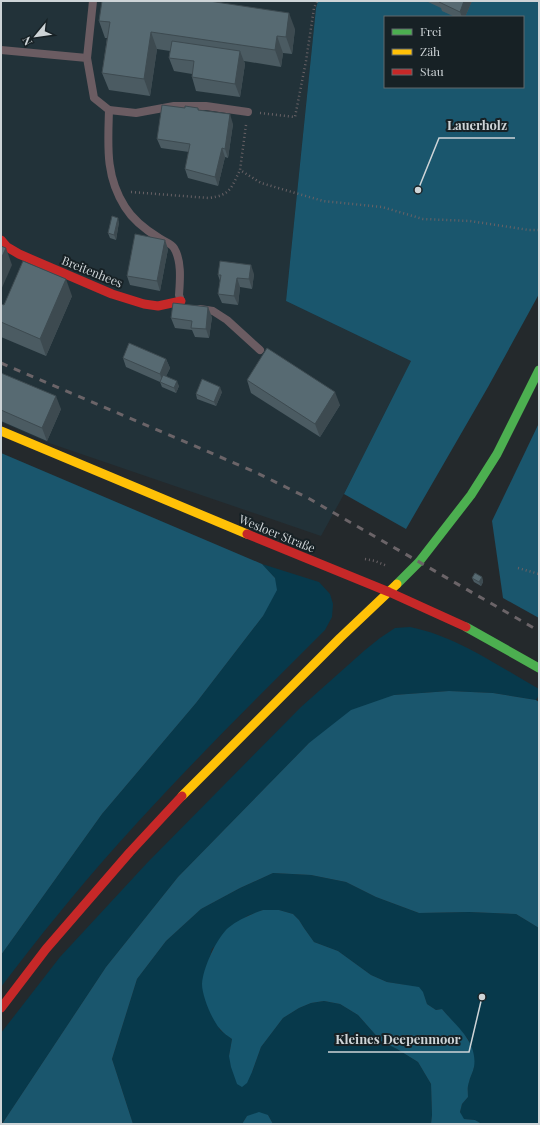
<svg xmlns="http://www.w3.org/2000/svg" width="540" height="1125" font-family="'Playfair Display',serif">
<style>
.built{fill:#223239}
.green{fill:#07394b}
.forest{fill:#1a566d;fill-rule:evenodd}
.water{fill:#16566e}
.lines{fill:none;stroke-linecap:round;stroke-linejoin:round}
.path{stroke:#696266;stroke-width:2.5;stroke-dasharray:1 3;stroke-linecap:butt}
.lane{stroke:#6b5c62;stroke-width:8}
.fast{stroke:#4caf50;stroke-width:9}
.slow{stroke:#ffc107;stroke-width:9}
.jam{stroke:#c62828;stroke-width:9}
.rail{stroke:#6b6468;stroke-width:3;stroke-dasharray:7 7;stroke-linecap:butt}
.wall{fill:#4b5b62}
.shaded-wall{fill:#3d4a50}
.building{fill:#576a72;stroke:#3d4a50}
.labels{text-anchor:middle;stroke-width:4;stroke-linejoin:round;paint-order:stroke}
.street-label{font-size:12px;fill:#ced4d7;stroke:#172125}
.leader{fill:none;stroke:#ced4d7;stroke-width:1.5}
.callout-dot{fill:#ced4d7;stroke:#172125;stroke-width:1.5}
.callout-label{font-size:13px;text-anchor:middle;font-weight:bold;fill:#ced4d7;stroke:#172125;stroke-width:4;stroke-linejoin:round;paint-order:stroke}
</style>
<rect width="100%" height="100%" fill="#24292c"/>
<polygon class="built" points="1,1 318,1 316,8 286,301 411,361 344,494 321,536 49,443 1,422"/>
<g class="green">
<path d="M262 564 319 582 330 594 333 604 332 617 325 630C255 700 184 770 118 844 77 890 38 938 1 987V955L102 814 196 703 263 616 275 578Z"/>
<path d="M410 627C456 636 498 666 539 689V695L536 700 493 693 449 691 394 695 309 743 178 877 106 967 8 1115 1 1124V1033L60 957 147 863 301 707 365 650 380 638 395 628Z"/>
<polygon points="273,873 311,875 346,882 376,897 419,913 469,912 516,914 539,928 539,1124 482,1124 475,1120 463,1119 460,1112 462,1104 468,1097 468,1084 474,1067 473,1053 468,1039 442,1009 436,1010 427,1004 423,993 405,985 387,982 371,975 338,951 314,942 304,928 299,920 293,914 279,910 263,910 247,916 212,949 207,967 202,984 220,1030 232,1039 229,1056 252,1072 261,1047 283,1018 299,1008 311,1003 324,1001 340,1004 358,1015 381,1041 397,1049 418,1062 431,1084 432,1115 431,1124 273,1124 268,1115 247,1116 242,1124 133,1124 112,1059 137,979 166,941 201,909 240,888"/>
</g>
<g class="forest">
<path d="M318 1H539V294L488 387 406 529 344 494 411 361 286 301 316 8ZM385 17H523V87H385Z"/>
<polygon points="539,423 539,618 503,598 492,521"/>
<polygon points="1,453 262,564 275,578 277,590 263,616 196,703 102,814 1,955"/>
<polygon points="449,691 493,693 536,700 539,702 539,928 516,914 469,912 419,913 376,897 346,882 311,875 273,873 240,888 201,909 166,941 137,979 112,1059 133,1124 2,1124 106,967 178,877 309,743 351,710 394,695"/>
</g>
<g class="water">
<path d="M263 910H279L293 914 299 920 304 928 314 942 338 951 371 975 387 982 419 987 423 992 427 1004 436 1010 442 1009C456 1026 478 1042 474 1067 473 1072 470 1077 469 1082 467 1087 468 1092 468 1097L462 1104 460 1112 464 1119 475 1120 482 1124H431L432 1115 431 1084 418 1062 397 1049 381 1041 358 1015 340 1004 324 1001 311 1003 299 1008 283 1018 261 1047 252 1072 247 1083 242 1087 237 1084 231 1067 229 1056 232 1039C228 1036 223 1033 220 1029 212 1020 202 996 202 984 203 968 216 939 228 928 238 920 251 914 263 910Z"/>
<polygon points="259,1112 268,1115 273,1124 242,1124 247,1116"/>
</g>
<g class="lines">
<g class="path">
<polyline points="260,113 295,117 306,61 314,8 317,1"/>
<polyline points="246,125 240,170 261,183 323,201 382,207 423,219 470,221 529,230 539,230"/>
<path d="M131 192 209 198C231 195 231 188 240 170"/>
<polyline points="365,559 375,561 387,566"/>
<polyline points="518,568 539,574"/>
</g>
<g class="lane">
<path d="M1 50 87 58 94 98 109 110C108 145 105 176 125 207 133 220 146 230 159 238 163 241 171 243 174 248 182 261 180 281 179 295L181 301"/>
<polyline points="87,58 93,1"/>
<polyline points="109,110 136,113 174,106 206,106 248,112"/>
<polyline points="200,309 213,311 227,320 260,350"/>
</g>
<g class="fast">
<polyline points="397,584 419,562 471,495 497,454 539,370"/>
<polyline points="466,627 539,668"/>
</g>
<g class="slow">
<polyline points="1,431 247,534"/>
<polyline points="182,796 340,638 397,584"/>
</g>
<g class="jam">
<polyline points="1,240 7,247 19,254 112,294 144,304 158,306 181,301"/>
<polyline points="247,534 389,592 466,627"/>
<polyline points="1,1008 46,949 130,852 182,796"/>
</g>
<polyline class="rail" points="1,363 253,471 308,498 539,631"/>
</g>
<g class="wall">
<polygon points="426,1 472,1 465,17 455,17 442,11 441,8"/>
<polygon points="99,21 295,29 292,54 283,53 281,67 244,61 245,64 240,97 196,91 192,77 192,74 174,71 169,58 170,51 157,49 150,96 109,90 102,73 107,38 105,38"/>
<polygon points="185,108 198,108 199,110 233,124 228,158 225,157 218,186 188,178 185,169 189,152 161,148 157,139"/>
<polygon points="119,222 116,240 110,238 108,233"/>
<polygon points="168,249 160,291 130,285 127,276"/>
<polygon points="254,274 252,289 240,287 238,305 222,303 218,294 220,281 218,275"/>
<polygon points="72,296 46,356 1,337 1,304 4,305"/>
<polygon points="212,317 209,338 195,337 192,330 175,328 171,318"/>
<polygon points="123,358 166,359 170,368 166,376 179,386 176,393 162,387 160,382 126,367"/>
<polygon points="1,373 61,409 47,441 1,421"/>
<polygon points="247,380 340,405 320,437 251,393"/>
<polygon points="222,392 216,406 197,399 196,394"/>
<polygon points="482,577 483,582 481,586 474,582 472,578"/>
</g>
<g class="shaded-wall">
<polygon points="464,1 472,1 465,17 462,17 460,12"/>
<polygon points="289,13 295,29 292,54 286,37"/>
<polygon points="151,32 157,49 150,96 144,79"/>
<polygon points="277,36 283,53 281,67 275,50"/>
<polygon points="240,51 245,64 240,97 235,84"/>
<polygon points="230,114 233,124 228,158 225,149"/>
<polygon points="222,148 225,157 218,186 215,177"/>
<polygon points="118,218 119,222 116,240 114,235"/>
<polygon points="165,240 168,249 160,291 157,281"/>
<polygon points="6,248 12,265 1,290 1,259"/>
<polygon points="251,265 254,274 252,289 249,279"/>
<polygon points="237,278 240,287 238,305 234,296"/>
<polygon points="66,279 72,296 46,356 40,339"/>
<polygon points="208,307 212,317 209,338 206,329"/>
<polygon points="166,359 170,368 163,383 160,374"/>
<polygon points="177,381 179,386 176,393 174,388"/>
<polygon points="220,387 222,392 216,406 214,402"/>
<polygon points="335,392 340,405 320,437 315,424"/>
<polygon points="56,396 61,409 47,441 42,428"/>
<polygon points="482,577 483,582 481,586 479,582"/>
</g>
<g class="building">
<polygon points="102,1 209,1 289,13 286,37 277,36 275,50 151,32 144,79 102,73 110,22 99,21"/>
<polygon points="440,1 464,1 460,12 439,2"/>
<polygon points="172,41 240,51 235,84 192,77 194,61 169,58"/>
<polygon points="162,105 185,108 185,106 198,108 198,110 230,114 225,149 222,148 215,177 185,169 190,144 157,139"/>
<polygon points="112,216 118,218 114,235 108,233"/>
<polygon points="135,234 165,240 157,281 127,276"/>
<polygon points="1,246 6,248 1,259"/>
<polygon points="23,261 66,279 40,339 1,322 1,304 4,305"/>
<polygon points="220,261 251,265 249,279 237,278 234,296 218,294 221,275 218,275"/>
<polygon points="173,303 208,307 206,329 191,328 192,321 171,318"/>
<polygon points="129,343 166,359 160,374 123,358"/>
<polygon points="267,348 335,392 315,424 247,380"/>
<polygon points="1,373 56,396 42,428 1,410"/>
<polygon points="163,375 177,381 174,388 160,382"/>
<polygon points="202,379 220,387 214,402 196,394"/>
<polygon points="475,573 482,577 479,582 472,578"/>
</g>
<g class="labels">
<g class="street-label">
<text transform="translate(92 272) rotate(22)" y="4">Breitenhees</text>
<text transform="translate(277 534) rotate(22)" y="4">Wesloer Straße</text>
</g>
</g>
<path class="leader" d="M418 190L439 138H515M482 997L469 1052H328"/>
<g class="callout-dot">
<circle cx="418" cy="190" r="4"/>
<circle cx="482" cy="997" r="4"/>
</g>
<g class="callout-label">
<text x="477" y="130">Lauerholz</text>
<text x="398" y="1044">Kleines Deepenmoor</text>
</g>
<rect width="540" height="1125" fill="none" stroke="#ced4d7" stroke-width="4"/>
<rect x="384" y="16" width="140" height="72" fill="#172125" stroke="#60696c"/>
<rect x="392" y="29" width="20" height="6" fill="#4caf50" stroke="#60696c"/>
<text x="420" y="36" font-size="12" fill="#ced4d7">Frei</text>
<rect x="392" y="49" width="20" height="6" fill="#ffc107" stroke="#60696c"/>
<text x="420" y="56" font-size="12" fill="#ced4d7">Zäh</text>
<rect x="392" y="69" width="20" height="6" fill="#c62828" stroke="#60696c"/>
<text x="420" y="76" font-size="12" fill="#ced4d7">Stau</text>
<g transform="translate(36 36) rotate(241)" stroke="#172125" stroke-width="3" paint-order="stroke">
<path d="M0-3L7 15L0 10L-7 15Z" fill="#ced4d7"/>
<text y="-6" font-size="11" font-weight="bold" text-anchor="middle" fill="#ced4d7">N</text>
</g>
</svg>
